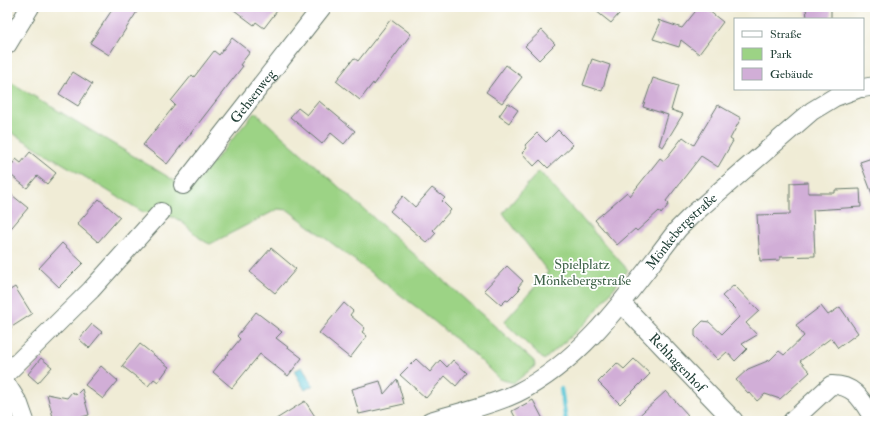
<svg xmlns="http://www.w3.org/2000/svg" width="882" height="428" font-family="'IM FELL Double Pica',serif">
<style>
.green{fill:#9cd385;stroke:#5e885c}
.water{fill:#5dc7d7;stroke:#3e8286}
.lines{fill:none;stroke-linecap:round;stroke-linejoin:round}
.stream{stroke:#5dc7d7;stroke-width:4.5}
.building{fill:#d1aed7}
.street-casing{stroke:#687a6d;stroke-width:20}
.street{stroke:#fff;stroke-width:18}
.labels{text-anchor:middle;stroke-width:3.5;stroke-linejoin:round;paint-order:stroke}
.street-label{font-size:14px;fill:#1f3d34;stroke:#fff}
.park-label{font-size:14px;fill:#3e6248;stroke:#fff}
</style>
<rect width="100%" height="100%" fill="#fff"/>
<filter id="ink" filterUnits="userSpaceOnUse"><feTurbulence type="fractalNoise" baseFrequency=".025" numOctaves="2"/><feDisplacementMap in="SourceGraphic" scale="8" xChannelSelector="R" yChannelSelector="G"/><feConvolveMatrix kernelMatrix="1 2 1 2 8 2 1 2 1" color-interpolation-filters="sRGB"/></filter>
<filter id="wash" filterUnits="userSpaceOnUse"><feTurbulence type="fractalNoise" baseFrequency=".012" numOctaves="4" result="noise"/><feDisplacementMap in="SourceGraphic" scale="16" xChannelSelector="R" yChannelSelector="G"/><feGaussianBlur stdDeviation="0.9" result="paint"/><feColorMatrix in="noise" values="0 0 0 0 0 0 0 0 0 0 0 0 0 0 0 0 0 1.4 0 .05"/><feComposite in="paint" operator="in"/></filter>
<g filter="url(#wash)">
<rect width="100%" height="100%" fill="#f0ecd6"/>
<g class="green">
<path d="M7 80 190 190 255 112 534 361 535 366 514 383 499 379 474 354 419 309 288 210 278 209 210 244C199 240 192 230 183 223 172 214 157 214 143 212L7 130Z"/>
<polygon points="539,171 628,270 588,321 544,360 504,322 548,272 503,213"/>
</g>
<polygon class="water" points="302,367 313,385 305,390 294,371"/>
<g class="lines">
<polyline class="stream" points="561,389 566,421"/>
</g>
<g id="blocks">
<g class="building">
<polygon points="114,7 140,7 109,55 90,43"/>
<polygon points="230,7 280,7 264,28 256,22 254,25"/>
<polygon points="591,7 625,7 611,23"/>
<polygon points="699,7 704,7 723,22 699,54 681,40 679,47 653,39 660,24 658,20 682,28"/>
<polygon points="806,7 831,7 831,19 807,19"/>
<polygon points="391,19 411,34 374,85 373,83 360,100 336,81 354,58 358,61"/>
<polygon points="542,30 555,44 539,60 525,46"/>
<polygon points="232,38 250,52 240,65 243,66 167,164 143,145 175,105 171,101 192,75 194,77 214,51 219,55"/>
<polygon points="592,59 610,65 602,91 583,85"/>
<polygon points="506,65 522,77 502,103 486,92"/>
<polygon points="73,72 92,84 78,106 59,94"/>
<polygon points="653,78 678,86 671,110 683,114 663,147 659,145 668,115 643,107"/>
<polygon points="319,101 355,131 344,144 331,133 322,144 290,117 298,108 307,115"/>
<polygon points="508,103 518,110 509,123 499,116"/>
<polygon points="718,105 741,118 730,139 733,141 718,167 701,156 666,201 669,204 661,214 659,211 637,231 635,229 617,245 595,220 627,192 630,196 660,158 664,161 683,137 694,145"/>
<polygon points="558,130 573,145 548,168 540,160 534,166 522,153 527,148 525,145 537,133 546,142"/>
<polygon points="30,152 56,173 47,184 37,176 27,188 7,172 16,159 21,163"/>
<polygon points="875,157 875,199 874,199 860,162"/>
<polygon points="808,182 808,193 835,193 835,190 860,189 861,207 813,210 815,256 780,257 780,260 760,261 757,215 790,214 790,183"/>
<polygon points="432,188 445,198 442,201 451,210 433,230 436,233 427,243 390,211 403,196 415,207"/>
<polygon points="7,191 28,208 7,233"/>
<polygon points="99,199 120,217 98,242 77,224"/>
<polygon points="62,243 83,263 59,287 39,268"/>
<polygon points="271,248 296,269 275,293 250,272"/>
<polygon points="507,266 523,281 518,287 520,289 508,301 506,300 501,305 484,290"/>
<polygon points="734,285 759,311 746,323 757,335 742,344 747,349 735,361 727,352 718,360 695,336 695,329 703,321 709,322 722,334 739,317 735,309 722,296"/>
<polygon points="15,287 32,314 7,330 7,292"/>
<polygon points="344,303 353,311 350,315 365,328 362,332 367,336 350,358 319,333"/>
<polygon points="821,306 828,315 840,307 858,333 838,348 831,338 800,361 810,372 780,399 765,394 757,401 750,393 749,394 736,380 748,369 770,360 779,351 784,355 804,336 796,325"/>
<polygon points="256,312 282,332 276,338 302,358 288,376 260,354 232,388 213,372 240,339 237,336"/>
<polygon points="92,324 102,332 89,348 79,339"/>
<polygon points="140,344 169,367 158,382 154,379 148,386 122,366"/>
<polygon points="41,358 52,367 38,383 28,374"/>
<polygon points="416,359 430,372 440,360 447,367 453,360 467,373 456,386 445,376 426,398 400,375"/>
<polygon points="634,359 650,374 620,404 598,382 617,363 624,369"/>
<polygon points="101,366 118,381 103,399 85,385"/>
<polygon points="397,379 404,404 359,414 352,389 380,381 384,394"/>
<polygon points="82,389 89,415 67,421 54,421 47,394 67,398 72,392 76,395"/>
<polygon points="666,391 688,415 682,421 633,421"/>
<polygon points="533,400 544,421 517,421 512,411"/>
<polygon points="305,401 318,421 273,421"/>
</g>
</g>
</g>
<g filter="url(#ink)">
<use href="#blocks" fill-opacity="0" stroke="#687a6d" stroke-width="1"/>
<g class="lines">
<defs>
<g id="street">
<polyline points="7,45 30,7"/>
<polyline points="863,88 875,86"/>
<path id="s1" d="M183 185 322 7"/>
<path id="s2" d="M621 303 734 421"/>
<polyline points="7,373 91,290 161,212"/>
<polyline points="7,385 19,404 25,421"/>
<path id="s3" d="M430 421C459 412 490 406 517 393 587 358 631 289 678 229L691 216 812 111 835 97 857 89"/>
<path d="M792 421 831 385C856 384 863 403 875 421"/>
</g>
</defs>
<use href="#street" class="street-casing"/>
<use href="#street" class="street"/>
</g>
</g>
<g class="labels">
<g class="street-label">
<text dy="5" stroke="none"><textPath href="#s1" startOffset="113">Gehsenweg</textPath></text>
<text dy="5" stroke="none"><textPath href="#s3" startOffset="324">Mönkebergstraße</textPath></text>
<text dy="5" stroke="none"><textPath href="#s2" startOffset="82">Rehhagenhof</textPath></text>
</g>
<g class="park-label">
<text x="582" y="269">Spielplatz<tspan x="582" dy="16">Mönkebergstraße</tspan></text>
</g>
</g>
<rect width="882" height="428" fill="none" stroke="#fff" stroke-width="24"/>
<rect x="734" y="18" width="130" height="72" fill="#ffffff" stroke="#a5b1ae"/>
<rect x="742" y="31" width="20" height="6" fill="#ffffff" stroke="#a5b1ae"/>
<text x="770" y="38" font-size="12" fill="#1f3d34">Straße</text>
<rect x="742" y="48" width="20" height="12" fill="#9cd385" stroke="#a5b1ae"/>
<text x="770" y="58" font-size="12" fill="#1f3d34">Park</text>
<rect x="742" y="68" width="20" height="12" fill="#d1aed7" stroke="#a5b1ae"/>
<text x="770" y="78" font-size="12" fill="#1f3d34">Gebäude</text>
</svg>
